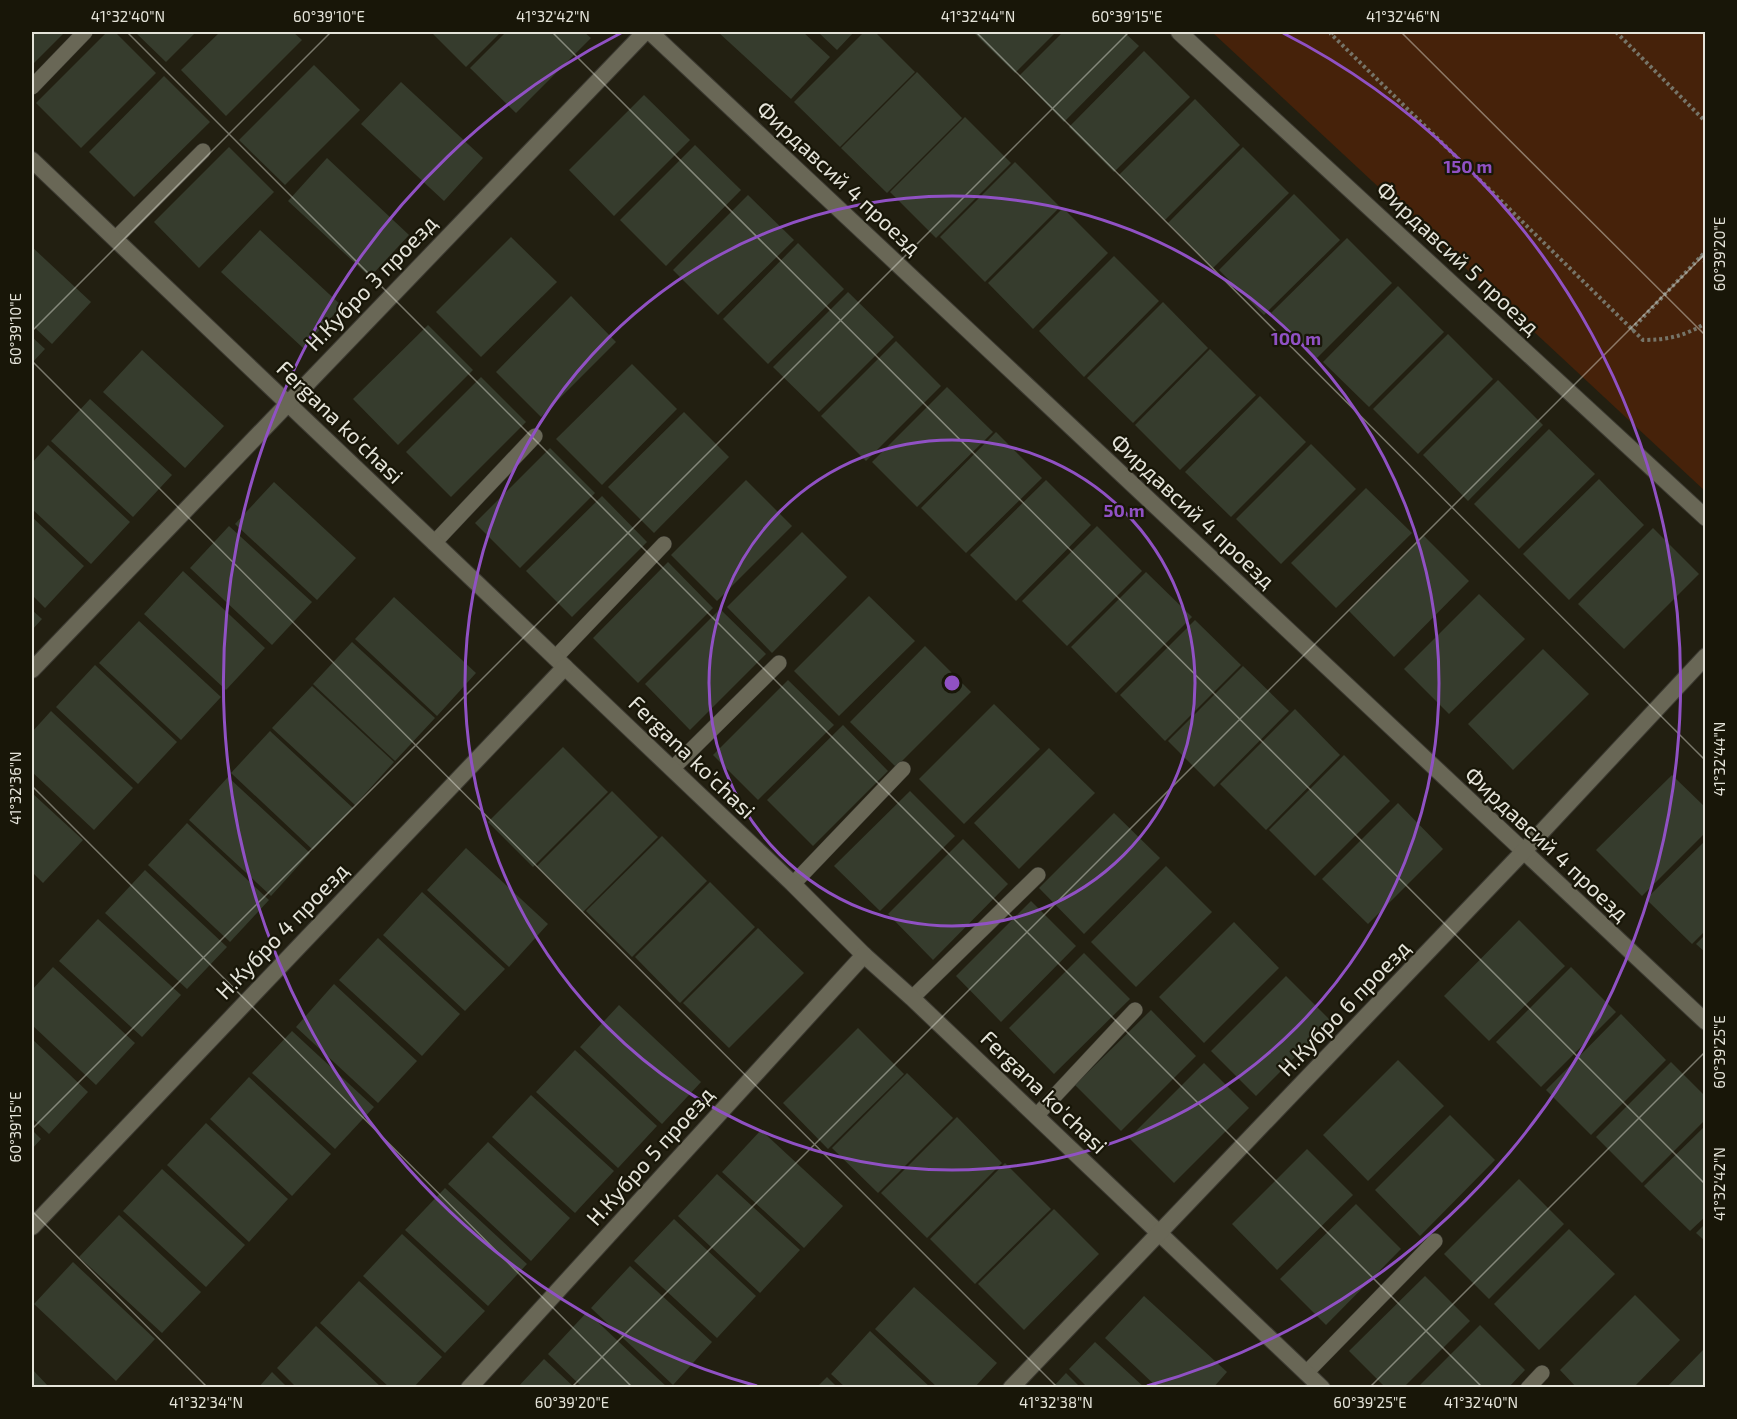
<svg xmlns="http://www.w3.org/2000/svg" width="1737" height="1419" font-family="'Exo 2',sans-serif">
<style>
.green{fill:#46220a}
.building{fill:#363c2d}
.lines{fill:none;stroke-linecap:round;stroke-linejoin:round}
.service-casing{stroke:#3b3931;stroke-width:16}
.minor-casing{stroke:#3b3931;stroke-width:18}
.path{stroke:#767468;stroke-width:4;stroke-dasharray:3 3;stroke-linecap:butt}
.service{stroke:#696756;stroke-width:15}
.minor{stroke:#696756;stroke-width:16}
.ticks{fill:none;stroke:#e5e4da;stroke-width:1.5;stroke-opacity:0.45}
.ring{fill:none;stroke:#9051c4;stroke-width:3}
.labels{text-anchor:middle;stroke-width:4.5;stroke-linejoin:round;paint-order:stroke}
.street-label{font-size:22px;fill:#e5e4da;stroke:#181608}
.centre{fill:#9051c4;stroke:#181608;stroke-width:3}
.ring-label{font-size:18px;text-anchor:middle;font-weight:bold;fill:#9051c4;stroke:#181608;stroke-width:4.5;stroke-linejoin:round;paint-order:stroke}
.neatline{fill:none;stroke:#e5e4da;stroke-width:2}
.ticks-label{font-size:15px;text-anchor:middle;fill:#e5e4da}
</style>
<rect width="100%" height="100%" fill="#221f11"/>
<polygon class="green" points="1212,32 1705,32 1705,491"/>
<g class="building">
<polygon points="32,32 65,32 32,65"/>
<polygon points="107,32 115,32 156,73 81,148 36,103"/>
<polygon points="135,32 196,32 166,62"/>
<polygon points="220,32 293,32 302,40 226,116 181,70"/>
<polygon points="431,32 501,32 466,67"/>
<polygon points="506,32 584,32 591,38 516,113 470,68"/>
<polygon points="718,32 803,32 830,57 791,99"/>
<polygon points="818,32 854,32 837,50"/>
<polygon points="864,32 875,32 915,72 840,147 794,102"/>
<polygon points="973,32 1056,32 1015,73"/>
<polygon points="1063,32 1124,32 1139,46 1064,122 1019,76"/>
<polygon points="1144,51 1190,97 1114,172 1069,127"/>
<polygon points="314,65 360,110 285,185 239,140"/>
<polygon points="917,72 962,118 887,193 841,148"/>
<polygon points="164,76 210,122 134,197 89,152"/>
<polygon points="401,82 483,158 444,201 361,124"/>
<polygon points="644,95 690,140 614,216 569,170"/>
<polygon points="1195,99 1240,145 1165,220 1119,175"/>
<polygon points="965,117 1011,163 936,238 890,192"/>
<polygon points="695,145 741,190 666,266 620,220"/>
<polygon points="229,147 274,192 199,268 154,222"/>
<polygon points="1243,147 1289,193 1213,268 1168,223"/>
<polygon points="327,158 409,235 370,277 288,201"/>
<polygon points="1015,162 1060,207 985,282 940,237"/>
<polygon points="1294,194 1340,240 1264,315 1219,270"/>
<polygon points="748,195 794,240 718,315 673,270"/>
<polygon points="1063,208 1108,253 1033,329 988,283"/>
<polygon points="260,230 342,306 303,348 221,272"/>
<polygon points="511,237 557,282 481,357 436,312"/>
<polygon points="1347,238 1392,283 1317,358 1271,313"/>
<polygon points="798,243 844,289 768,364 723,319"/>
<polygon points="32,247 91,302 52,344 32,325"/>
<polygon points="1114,256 1159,301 1084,377 1039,331"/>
<polygon points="1398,286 1444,332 1369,407 1323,362"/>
<polygon points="848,292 894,337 819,412 773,367"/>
<polygon points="571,296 616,342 541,417 496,372"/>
<polygon points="1163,302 1208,348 1133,423 1087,378"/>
<polygon points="428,325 473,370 398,445 353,399"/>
<polygon points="1448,334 1493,379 1418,454 1373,409"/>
<polygon points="32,337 45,349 32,363"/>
<polygon points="896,341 941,386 866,461 821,416"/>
<polygon points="1210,349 1256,395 1180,470 1135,425"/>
<polygon points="142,350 224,426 185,468 103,392"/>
<polygon points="632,364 677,409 602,485 556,439"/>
<polygon points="481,377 526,422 451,497 406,452"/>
<polygon points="1498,380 1543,425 1468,501 1423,455"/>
<polygon points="947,387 993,432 917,507 872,462"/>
<polygon points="1260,396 1306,442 1231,517 1185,472"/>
<polygon points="90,399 172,475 133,517 51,441"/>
<polygon points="684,412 729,457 654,533 608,487"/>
<polygon points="1549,429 1595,474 1519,549 1474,504"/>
<polygon points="996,432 1042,478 966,553 921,508"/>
<polygon points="1311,444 1356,489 1281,564 1236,519"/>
<polygon points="48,445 130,522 91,564 32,509 32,463"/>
<polygon points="550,448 595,493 520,568 475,523"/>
<polygon points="1599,479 1644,525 1569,600 1523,554"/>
<polygon points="746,480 792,526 717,601 671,555"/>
<polygon points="1046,480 1091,525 1016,601 970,555"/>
<polygon points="274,482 356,558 317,600 235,524"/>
<polygon points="1366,488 1412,533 1336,608 1291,563"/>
<polygon points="602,496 647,542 572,617 526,571"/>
<polygon points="32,517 84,566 45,608 32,595"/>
<polygon points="229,526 312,602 272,645 190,568"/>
<polygon points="1097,526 1142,571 1067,646 1022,601"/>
<polygon points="1653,528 1699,574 1624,649 1578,604"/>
<polygon points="802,532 847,577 772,653 727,607"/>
<polygon points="1424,536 1469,581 1394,657 1349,611"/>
<polygon points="668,562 713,608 638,683 593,638"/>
<polygon points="183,571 265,648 226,690 144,614"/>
<polygon points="1146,572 1192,617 1116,693 1071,647"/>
<polygon points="1479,594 1525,639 1449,714 1404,669"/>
<polygon points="869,596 915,641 839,716 794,671"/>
<polygon points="394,597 476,673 437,716 355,639"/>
<polygon points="720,609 766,654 690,730 645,684"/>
<polygon points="32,610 42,619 32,630"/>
<polygon points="1195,620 1241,665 1165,741 1120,695"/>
<polygon points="139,621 221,697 181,740 99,663"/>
<polygon points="352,642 435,718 395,761 313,684"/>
<polygon points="925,646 971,692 896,767 850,722"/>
<polygon points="1543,649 1589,694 1513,770 1468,724"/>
<polygon points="95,665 177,742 138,784 56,707"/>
<polygon points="1243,666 1289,711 1214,787 1168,741"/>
<polygon points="788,680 834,725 758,800 713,755"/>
<polygon points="312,686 394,762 355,805 272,728"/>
<polygon points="994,704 1040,749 964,824 919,779"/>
<polygon points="1295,709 1340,755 1266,830 1220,784"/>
<polygon points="51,711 133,788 94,830 32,772 32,732"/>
<polygon points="843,725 888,771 813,846 767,800"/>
<polygon points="270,731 353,808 313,850 231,773"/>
<polygon points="563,747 608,792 533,867 488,822"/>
<polygon points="1049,748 1095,793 1019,869 974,823"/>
<polygon points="1344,755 1390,801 1315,876 1269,830"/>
<polygon points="1672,775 1706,808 1706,832 1642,896 1596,850"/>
<polygon points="228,777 310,853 271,896 189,820"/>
<polygon points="612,791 658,837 583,912 537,866"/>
<polygon points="910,791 955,836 880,911 834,866"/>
<polygon points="32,793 83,840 43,883 32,872"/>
<polygon points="1398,803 1443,849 1368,924 1322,879"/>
<polygon points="1114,813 1160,858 1084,934 1039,888"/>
<polygon points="187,823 269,900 230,942 148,865"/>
<polygon points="662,836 707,881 632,957 586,911"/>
<polygon points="963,839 1008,884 933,960 888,914"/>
<polygon points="1706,840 1706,930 1692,944 1646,899"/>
<polygon points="466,848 548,924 509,967 427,890"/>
<polygon points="1166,866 1212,912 1136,987 1091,942"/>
<polygon points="145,870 227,947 187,989 105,913"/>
<polygon points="710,882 755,927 680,1003 635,957"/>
<polygon points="422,892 505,969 465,1011 383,935"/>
<polygon points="1031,901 1076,946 1001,1022 956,976"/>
<polygon points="98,919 181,995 142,1037 59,961"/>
<polygon points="1519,920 1565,966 1489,1041 1444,996"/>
<polygon points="1234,922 1279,968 1204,1043 1159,997"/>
<polygon points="758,928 804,973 729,1048 683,1003"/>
<polygon points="1706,934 1706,953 1696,944"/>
<polygon points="378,938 460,1014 422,1056 339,980"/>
<polygon points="1084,953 1130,999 1054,1074 1009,1028"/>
<polygon points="53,967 135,1043 96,1085 32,1025 32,990"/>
<polygon points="1571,967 1616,1012 1541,1087 1496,1042"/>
<polygon points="1286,976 1331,1021 1256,1096 1211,1051"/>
<polygon points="334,984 417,1061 378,1103 296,1027"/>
<polygon points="619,1005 701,1082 662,1124 580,1047"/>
<polygon points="1151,1010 1196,1056 1121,1131 1075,1085"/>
<polygon points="1621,1014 1666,1060 1591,1135 1546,1090"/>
<polygon points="858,1028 904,1074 828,1149 783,1103"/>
<polygon points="292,1031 374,1107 335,1149 252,1073"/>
<polygon points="32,1039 88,1092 49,1134 32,1118"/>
<polygon points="575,1050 657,1126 618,1168 536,1092"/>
<polygon points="1398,1060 1444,1106 1368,1181 1323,1135"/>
<polygon points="1671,1062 1706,1097 1706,1119 1642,1183 1596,1137"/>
<polygon points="1204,1063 1249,1108 1174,1183 1129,1138"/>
<polygon points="907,1073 953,1118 878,1193 832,1148"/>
<polygon points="249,1077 331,1154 292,1196 210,1119"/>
<polygon points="531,1095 614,1171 575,1213 492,1137"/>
<polygon points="1450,1115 1495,1160 1420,1236 1375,1190"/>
<polygon points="957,1117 1002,1163 927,1238 881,1193"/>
<polygon points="206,1123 288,1199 249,1242 167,1165"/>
<polygon points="1706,1125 1706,1216 1690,1231 1644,1186"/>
<polygon points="32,1130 41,1139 32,1149"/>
<polygon points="761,1130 843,1206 804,1248 722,1172"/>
<polygon points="488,1142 570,1218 531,1261 448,1184"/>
<polygon points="1307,1149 1353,1195 1277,1270 1232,1224"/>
<polygon points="1005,1163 1051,1209 975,1284 930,1239"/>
<polygon points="162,1169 245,1245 206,1287 123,1211"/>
<polygon points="717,1174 800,1250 760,1293 678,1216"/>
<polygon points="1519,1179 1564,1224 1489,1299 1444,1254"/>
<polygon points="445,1188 527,1264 488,1306 405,1230"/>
<polygon points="1356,1204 1401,1249 1326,1325 1280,1279"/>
<polygon points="1054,1209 1099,1254 1024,1330 978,1284"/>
<polygon points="119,1215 201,1292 162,1333 79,1257"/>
<polygon points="674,1219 756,1296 717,1338 634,1261"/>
<polygon points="1706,1223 1706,1242 1696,1233"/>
<polygon points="1569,1229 1615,1274 1539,1350 1494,1304"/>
<polygon points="402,1234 485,1311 445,1353 363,1276"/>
<polygon points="73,1262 155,1339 116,1381 34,1304"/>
<polygon points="630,1266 712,1342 673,1385 591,1308"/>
<polygon points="1425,1276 1470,1321 1403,1388 1386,1388 1349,1351"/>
<polygon points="359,1281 442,1357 413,1388 390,1388 320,1323"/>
<polygon points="914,1287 997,1363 974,1388 938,1388 875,1329"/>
<polygon points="1635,1295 1680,1340 1633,1388 1577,1388 1560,1370"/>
<polygon points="1144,1296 1227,1372 1213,1388 1158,1388 1105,1338"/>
<polygon points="587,1312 668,1388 583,1388 548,1354"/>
<polygon points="1480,1325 1525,1370 1508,1388 1417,1388"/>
<polygon points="316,1326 382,1388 297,1388 277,1368"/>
<polygon points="870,1331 931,1388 846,1388 831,1374"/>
<polygon points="1095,1342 1145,1388 1088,1388 1069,1369"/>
<polygon points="1703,1350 1706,1353 1706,1388 1666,1388"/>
<polygon points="544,1359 575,1388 517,1388"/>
<polygon points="32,1369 48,1386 46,1388 32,1388"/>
<polygon points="272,1372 288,1388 258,1388"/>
<polygon points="1066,1373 1081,1388 1052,1388"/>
<polygon points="827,1377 838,1388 816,1388"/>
</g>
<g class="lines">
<defs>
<g id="service">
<polyline points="32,87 85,32"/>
<polyline points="115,239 203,151"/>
<polyline points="434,543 535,436"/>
<polyline points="555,658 664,544"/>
<polyline points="672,769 779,663"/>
<polyline points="793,884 903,769"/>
<polyline points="912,998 1038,875"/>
<polyline points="1036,1116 1135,1010"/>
<polyline points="1306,1373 1435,1241"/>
<polyline points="1528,1388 1542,1373"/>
</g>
<g id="minor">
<polyline points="650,32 1706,1022"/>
<polyline points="1179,32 1706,518"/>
<polyline points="32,160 793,884 864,955 912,998 1322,1388"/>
<polyline points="32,670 645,32"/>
<polyline points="32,1227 565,667"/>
<polyline points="469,1388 864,955"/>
<polyline points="1011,1388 1523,852 1706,656"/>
</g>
</defs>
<use href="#service" class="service-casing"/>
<use href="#minor" class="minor-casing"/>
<g class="path">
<path d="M1333 32 1331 34 1643 340C1667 340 1685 336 1706 323"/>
<polyline points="1616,32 1706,122"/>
<polyline points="1700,256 1706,263"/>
<polyline points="1631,330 1706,251"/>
</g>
<use href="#service" class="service"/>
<use href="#minor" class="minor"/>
</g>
<path class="ticks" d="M127 32 1483 1388M552 32 1706 1185M976 32 1706 761M1401 32 1706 336M32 331 331 32M32 361 1058 1388M32 786 633 1388M32 1129 1129 32M32 1211 208 1388M571 1388 1706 253M1369 1388 1706 1051"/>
<g class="ring">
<circle cx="952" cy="683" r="243"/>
<circle cx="952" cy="683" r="487"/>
<path d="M757 1386A730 730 0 0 1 621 33M1283 33A730 730 0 0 1 1147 1386"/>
</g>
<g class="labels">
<g class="street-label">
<text transform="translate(839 178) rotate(43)" y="8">Фирдавсий 4 проезд</text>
<text transform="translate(1458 258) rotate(43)" y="8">Фирдавсий 5 проезд</text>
<text transform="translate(371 283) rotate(-46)" y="8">Н.Кубро 3 проезд</text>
<text transform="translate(340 422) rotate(44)" y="8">Fergana ko'chasi</text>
<text transform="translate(1193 511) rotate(43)" y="8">Фирдавсий 4 проезд</text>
<text transform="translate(692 757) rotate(44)" y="8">Fergana ko'chasi</text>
<text transform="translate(1547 844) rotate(43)" y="8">Фирдавсий 4 проезд</text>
<text transform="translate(282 931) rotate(-46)" y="8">Н.Кубро 4 проезд</text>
<text transform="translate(1344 1008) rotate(-46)" y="8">Н.Кубро 6 проезд</text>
<text transform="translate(1044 1092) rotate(44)" y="8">Fergana ko'chasi</text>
<text transform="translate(650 1156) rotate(-48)" y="8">Н.Кубро 5 проезд</text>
</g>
</g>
<circle cx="952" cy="683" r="9" class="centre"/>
<g class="ring-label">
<text x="1468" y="173">150 m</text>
<text x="1296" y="345">100 m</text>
<text x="1124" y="517">50 m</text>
</g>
<rect width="1737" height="1419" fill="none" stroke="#181608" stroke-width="66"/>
<rect x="33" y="33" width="1671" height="1353" class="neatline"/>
<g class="ticks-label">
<text x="128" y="22">41°32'40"N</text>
<text x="329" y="22">60°39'10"E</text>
<text x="553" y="22">41°32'42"N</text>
<text x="978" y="22">41°32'44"N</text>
<text x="1127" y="22">60°39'15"E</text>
<text x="1403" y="22">41°32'46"N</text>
<text transform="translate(1720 254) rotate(-90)" y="5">60°39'20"E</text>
<text transform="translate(16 329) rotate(-90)" y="5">60°39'10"E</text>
<text transform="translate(1720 759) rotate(-90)" y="5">41°32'44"N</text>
<text transform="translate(16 788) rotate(-90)" y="5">41°32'36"N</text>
<text transform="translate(1720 1052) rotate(-90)" y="5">60°39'25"E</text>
<text transform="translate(16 1127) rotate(-90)" y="5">60°39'15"E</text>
<text transform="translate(1720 1184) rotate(-90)" y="5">41°32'42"N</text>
<text x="206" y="1408">41°32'34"N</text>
<text x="572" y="1408">60°39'20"E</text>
<text x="1056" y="1408">41°32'38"N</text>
<text x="1370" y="1408">60°39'25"E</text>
<text x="1481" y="1408">41°32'40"N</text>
</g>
</svg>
